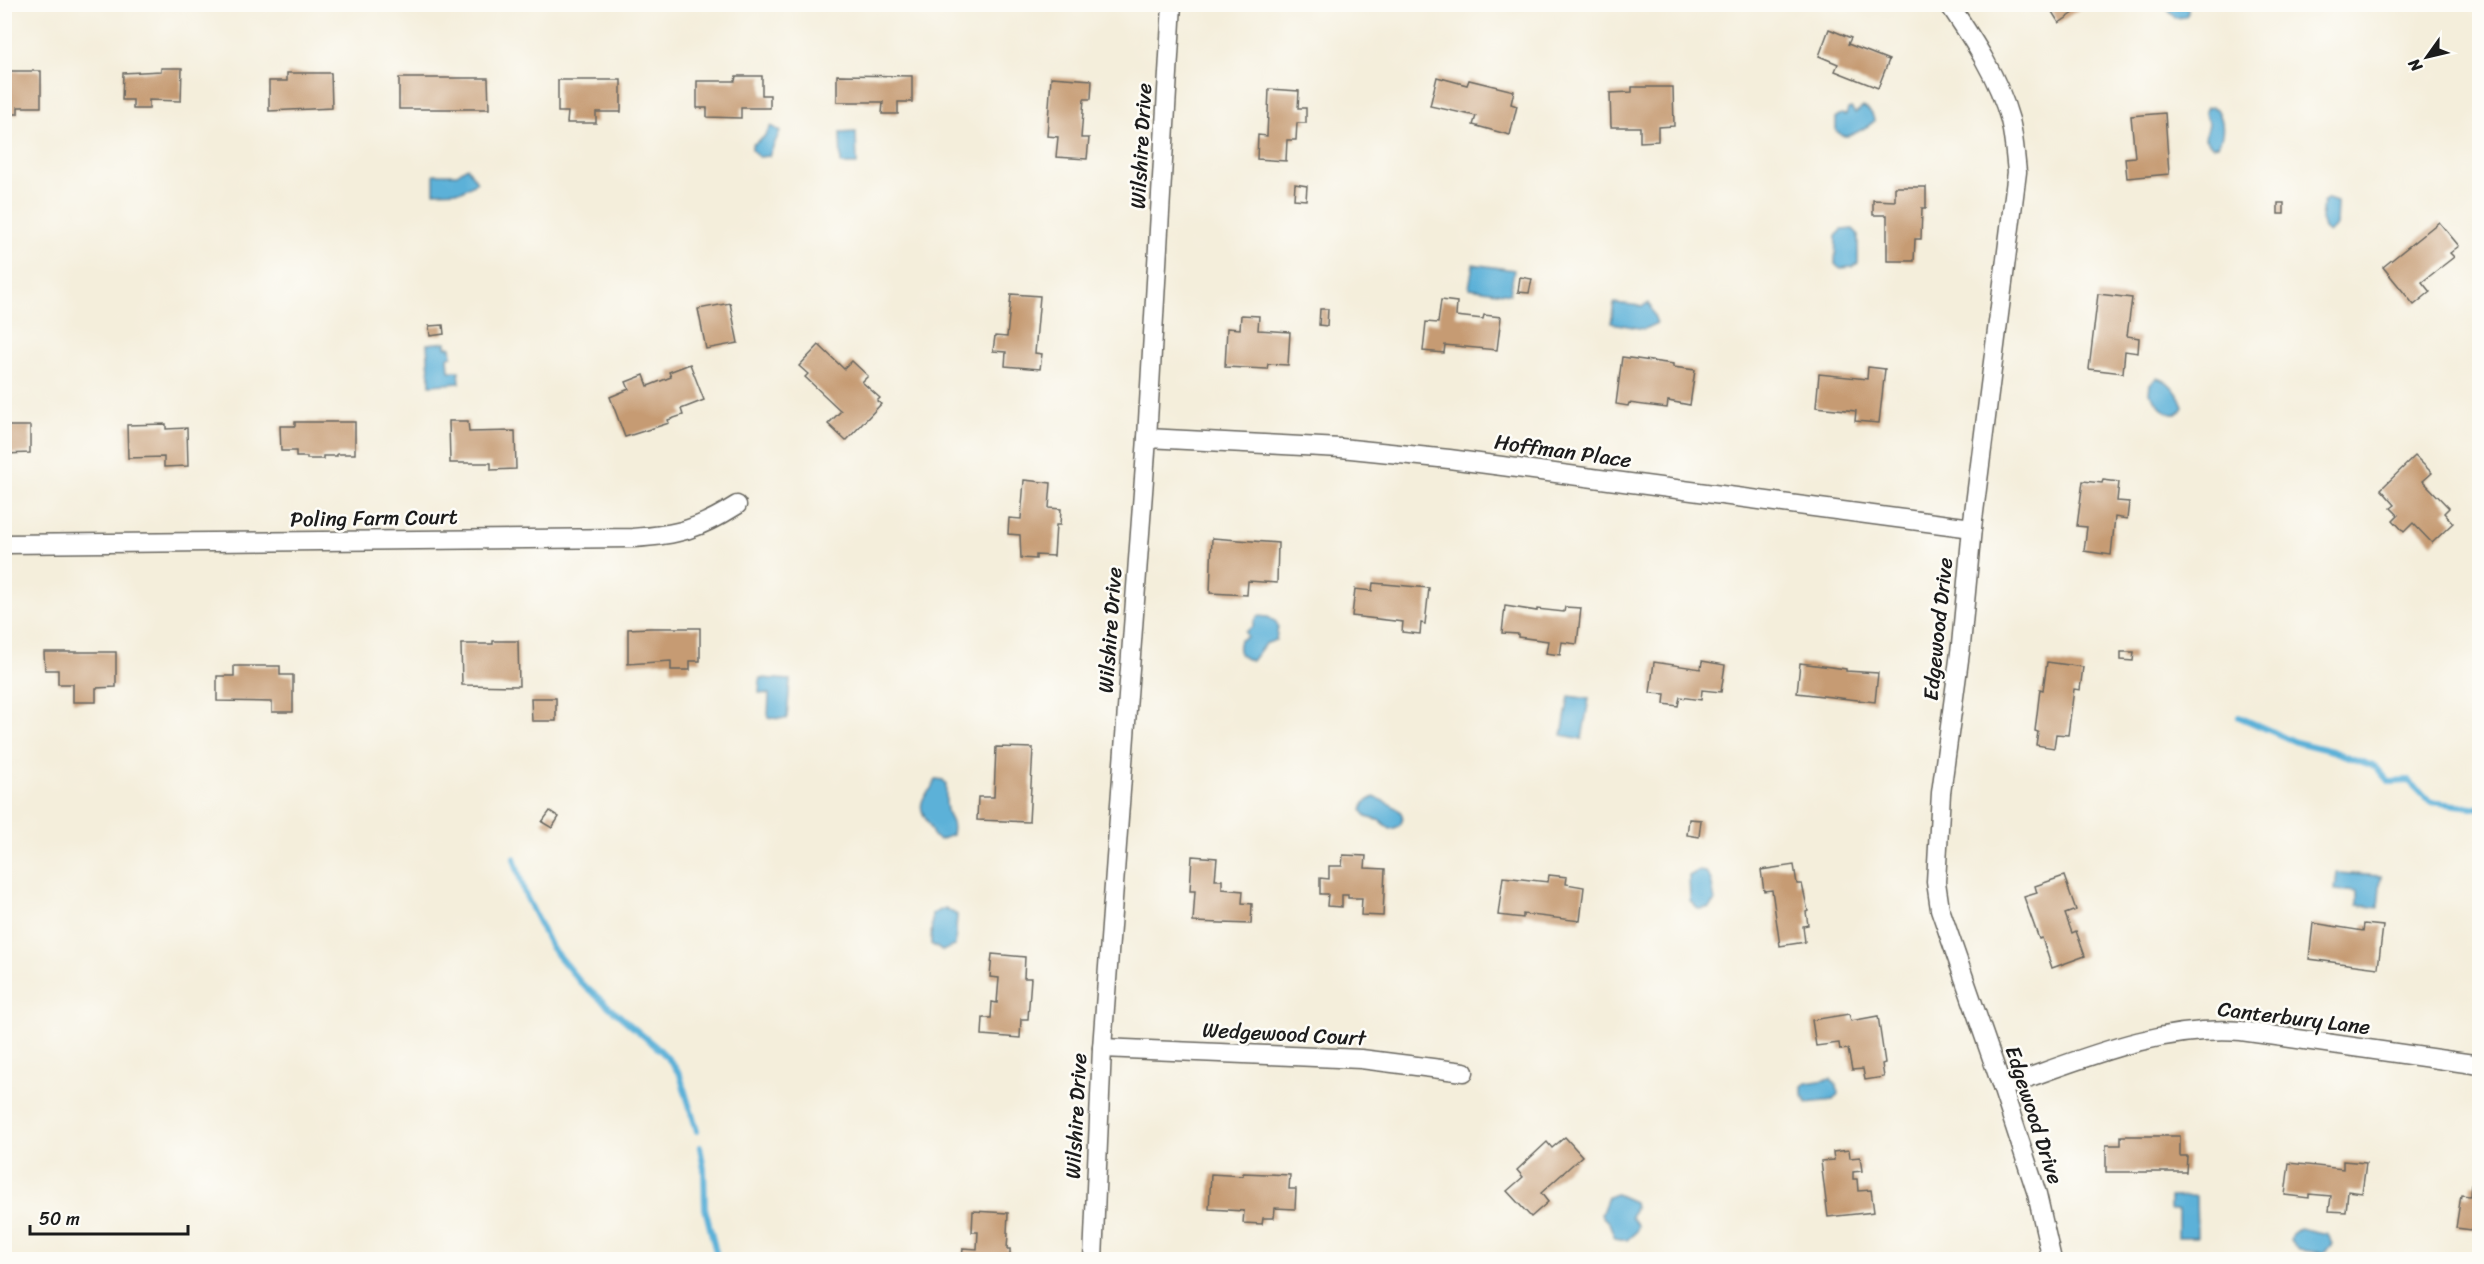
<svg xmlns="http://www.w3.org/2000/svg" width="2484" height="1264" font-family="Sriracha,sans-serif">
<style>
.water{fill:#5cb1d8;stroke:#3c667a;stroke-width:1.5}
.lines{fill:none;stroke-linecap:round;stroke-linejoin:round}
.stream{stroke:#5cb1d8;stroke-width:6}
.building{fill:#c69b73}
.minor-casing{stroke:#68665f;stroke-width:21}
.minor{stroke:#fff;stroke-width:18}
.labels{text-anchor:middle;stroke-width:5;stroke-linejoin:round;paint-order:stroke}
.street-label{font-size:21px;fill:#1c1c1c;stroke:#fdfcf7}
</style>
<rect width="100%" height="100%" fill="#fdfcf7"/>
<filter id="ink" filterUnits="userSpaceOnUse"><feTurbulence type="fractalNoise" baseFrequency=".0167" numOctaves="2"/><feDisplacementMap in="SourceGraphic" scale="12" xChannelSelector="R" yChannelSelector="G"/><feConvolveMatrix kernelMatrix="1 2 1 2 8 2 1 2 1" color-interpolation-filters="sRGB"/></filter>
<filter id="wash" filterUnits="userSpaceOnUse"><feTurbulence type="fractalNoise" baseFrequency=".008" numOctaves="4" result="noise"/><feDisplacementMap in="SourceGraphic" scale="24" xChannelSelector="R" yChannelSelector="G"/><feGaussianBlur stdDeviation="1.35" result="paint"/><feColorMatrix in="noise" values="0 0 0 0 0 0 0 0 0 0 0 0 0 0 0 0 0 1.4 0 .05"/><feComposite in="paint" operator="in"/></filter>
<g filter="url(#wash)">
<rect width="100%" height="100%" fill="#f4eedb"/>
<g class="water">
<polygon points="2165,5 2188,5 2188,13 2185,17 2175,18"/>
<path d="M1863 107C1870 110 1873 113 1874 121 1871 125 1849 138 1844 136 1841 135 1839 133 1836 131V117L1841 114 1846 115 1848 109 1851 108 1855 113Z"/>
<path d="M2212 107 2217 109C2224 121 2225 132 2218 145L2212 146 2205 138 2208 123 2205 112 2207 108Z"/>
<polygon points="771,126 780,131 769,156 759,157 752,150 752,145 763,138"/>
<polygon points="856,132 857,164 841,164 840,133"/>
<polygon points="467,167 477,182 462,191 434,192 434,174 457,174"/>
<polygon points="2328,199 2337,202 2336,226 2329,233 2324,229 2321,219 2323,203"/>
<polygon points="1853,229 1858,234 1858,263 1853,267 1841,268 1835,264 1836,236 1842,230"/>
<polygon points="1473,264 1514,270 1510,294 1469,288"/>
<polygon points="1614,303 1642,306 1649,303 1657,323 1644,329 1611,323"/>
<polygon points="446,342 446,347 451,347 452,356 448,357 449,371 459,371 460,383 430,385 427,344"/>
<path d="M2157 378C2170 380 2180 395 2183 407 2172 426 2158 403 2149 393L2150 384Z"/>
<path d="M1258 616 1268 617 1276 622 1278 627 1276 640 1265 644 1252 661C1241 658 1236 652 1240 640L1247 637 1245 632 1253 626 1254 621Z"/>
<polygon points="760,678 790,680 787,719 768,718 769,694 759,693"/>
<polygon points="1569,696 1589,699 1582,739 1562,735"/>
<path d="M937 779 943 780 946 784C946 793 945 801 947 810 949 822 955 820 952 835L939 840 933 836C930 818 911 810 929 791 933 787 933 783 937 779Z"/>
<path d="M1374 797C1383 801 1407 809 1402 821 1400 827 1396 828 1390 829L1381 821 1366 817 1362 810 1364 803Z"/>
<polygon points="1698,871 1706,872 1711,880 1715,901 1709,908 1698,909 1690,901 1689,876"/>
<polygon points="2337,873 2381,876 2378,908 2357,905 2357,892 2335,890"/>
<polygon points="945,908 957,915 955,946 942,951 931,944 932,914"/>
<polygon points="1831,1079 1837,1085 1838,1094 1833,1100 1807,1103 1802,1095 1802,1086 1806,1083"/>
<polygon points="1616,1194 1634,1202 1635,1207 1631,1217 1638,1225 1637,1231 1627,1240 1615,1238 1609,1223 1601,1215 1608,1197"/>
<polygon points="2196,1196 2197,1237 2178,1237 2178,1210 2170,1210 2170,1197"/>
<polygon points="2300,1228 2327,1234 2332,1244 2324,1253 2298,1250 2290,1240 2292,1234"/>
</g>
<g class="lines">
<g class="stream">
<polyline points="2239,717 2296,742 2332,751 2376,767 2389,782 2409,781 2430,802 2480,808"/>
<polyline points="514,858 525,894 551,947 581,983 660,1050 672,1063 680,1075 697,1131"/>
<polyline points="700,1147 704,1169 705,1208 718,1260"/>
</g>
</g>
<g id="blocks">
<g class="building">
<polygon points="2047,4 2087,4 2059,23"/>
<polygon points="1829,29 1851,38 1848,44 1889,60 1878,88 1835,71 1838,64 1819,56"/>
<polygon points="161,68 182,68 181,101 149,100 149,109 133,109 133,100 122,100 123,73 161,71"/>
<polygon points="4,71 41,71 41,107 18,107 18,114 4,114"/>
<polygon points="287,73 331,73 332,108 269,111 269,81 287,81"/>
<polygon points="837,75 912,76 912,102 898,102 898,114 882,114 883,102 837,102"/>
<polygon points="736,76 762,76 762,95 770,95 770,108 741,108 741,118 707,117 707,108 697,108 697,81 735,81"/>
<polygon points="1051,77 1092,80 1091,99 1084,99 1081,138 1089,138 1087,159 1056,157 1058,137 1047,136"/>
<polygon points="1437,77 1467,85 1469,80 1514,91 1511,104 1517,106 1510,135 1473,125 1476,116 1430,106"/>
<polygon points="399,78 488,78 489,109 399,109"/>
<polygon points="558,80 621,80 621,112 596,112 596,123 567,123 568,112 558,112"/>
<polygon points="1632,87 1673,87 1674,126 1658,127 1658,141 1640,142 1640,127 1611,127 1610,93 1632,92"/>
<polygon points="1269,89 1299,91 1298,108 1306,108 1306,123 1297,123 1296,140 1287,140 1286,161 1257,159 1258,135 1267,136"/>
<polygon points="2165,113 2169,174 2127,178 2125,158 2135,157 2131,116"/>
<polygon points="1295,184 1307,186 1306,200 1294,199"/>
<polygon points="1895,187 1926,187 1926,208 1922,208 1921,239 1915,239 1914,261 1887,261 1887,215 1873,215 1873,200 1895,201"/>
<rect x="2278" y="203" width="6" height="11"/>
<polygon points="2439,222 2459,246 2450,253 2454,257 2422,282 2430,292 2414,305 2383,267"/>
<polygon points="1520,277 1532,279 1529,293 1518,292"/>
<polygon points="1011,294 1040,296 1035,353 1042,354 1040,369 1005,366 1006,352 993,351 995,336 1007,337"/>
<polygon points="2098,294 2132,298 2127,336 2139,338 2138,353 2125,351 2123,373 2089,369"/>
<polygon points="1441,300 1457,302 1456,316 1483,319 1484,315 1501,317 1497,350 1445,345 1444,353 1423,351 1426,322 1438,323"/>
<polygon points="730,303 738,343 706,349 698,309"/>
<polygon points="1320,309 1328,309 1327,326 1319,325"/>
<polygon points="1241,315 1259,316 1258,330 1290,332 1288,365 1268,364 1267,369 1225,367 1227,328 1240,329"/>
<polygon points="443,325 444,334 430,336 429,326"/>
<polygon points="819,345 844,369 852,361 868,376 862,382 880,398 877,401 881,404 846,441 828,424 841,411 805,377 808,374 799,366"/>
<polygon points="1622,357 1673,364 1673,367 1695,370 1690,405 1668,401 1667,408 1629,403 1628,406 1616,404"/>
<polygon points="690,364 704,400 681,409 683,415 668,420 669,423 625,437 610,397 629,389 626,382 644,375 648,386 671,377 669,372"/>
<polygon points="1868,367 1885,369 1879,423 1855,421 1856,411 1816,407 1819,374 1867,379"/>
<polygon points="449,421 468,421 469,432 515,431 516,469 491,470 491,463 450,463"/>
<polygon points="295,422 355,422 355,454 337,454 337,456 323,456 323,459 307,459 307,457 296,457 296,451 281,451 280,426 295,426"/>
<polygon points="166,424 166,429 187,428 188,466 164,467 164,457 128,458 127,425"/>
<polygon points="4,426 30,426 30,453 4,454"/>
<polygon points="2415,456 2432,473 2423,481 2449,508 2444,513 2453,523 2432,543 2413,523 2404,532 2393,520 2398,515 2391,508 2395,505 2381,489"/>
<polygon points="1024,480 1051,483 1049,508 1061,509 1060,525 1056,525 1054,556 1036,555 1036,559 1021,558 1020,535 1008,534 1009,518 1021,519"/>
<polygon points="2103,480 2119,482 2117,501 2129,502 2127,519 2115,517 2111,555 2084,551 2087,527 2077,526 2083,481 2102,483"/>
<polygon points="1212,538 1278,543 1277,583 1248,581 1247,595 1210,593"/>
<polygon points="1373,583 1429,588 1425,624 1421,623 1420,634 1402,632 1403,622 1352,616 1355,589 1372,591"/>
<polygon points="1505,606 1537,611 1537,609 1564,612 1565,607 1581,608 1577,644 1562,642 1560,655 1546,653 1548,641 1518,637 1518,634 1502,633"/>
<polygon points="650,628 700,628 700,661 690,661 690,670 671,670 671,661 628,664 628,629"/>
<polygon points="493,641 518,641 519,686 462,685 461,644 493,644"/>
<polygon points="44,652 116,652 116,687 96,688 96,702 73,702 73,684 58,684 58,670 45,670"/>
<polygon points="2121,652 2134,652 2133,661 2121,660"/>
<polygon points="1702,661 1725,665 1721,692 1702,690 1701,700 1680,697 1678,706 1664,704 1665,694 1650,693 1654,662 1701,669"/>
<polygon points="2047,662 2083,667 2080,690 2074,689 2068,735 2056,734 2054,748 2036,745 2038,732 2035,731 2040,689 2043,690"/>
<polygon points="1800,663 1846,669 1846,671 1878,673 1875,702 1797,693"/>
<polygon points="234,666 280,666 280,675 293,675 293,712 272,712 272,702 217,701 217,676 234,676"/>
<polygon points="531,698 556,698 556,721 532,721"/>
<polygon points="996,747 1033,748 1029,822 977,820 978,797 994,797"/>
<polygon points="550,811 559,817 552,828 542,822"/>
<polygon points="1689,819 1701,820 1699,837 1687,835"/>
<polygon points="1343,855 1366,856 1365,868 1385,869 1383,916 1361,915 1362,898 1348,898 1348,895 1342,895 1342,907 1327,906 1328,894 1320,894 1320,878 1329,879 1329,866 1342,866"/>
<polygon points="1192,856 1217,858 1215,880 1222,880 1222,889 1243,891 1242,903 1252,904 1251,924 1193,922 1195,891 1190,891"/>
<polygon points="1794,865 1797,884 1802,884 1808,911 1806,912 1808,925 1803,926 1805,942 1780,946 1772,890 1764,891 1761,870"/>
<polygon points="1549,875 1567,877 1566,884 1584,887 1580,921 1523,914 1523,918 1498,915 1503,877 1548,882"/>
<polygon points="2064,876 2076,910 2065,914 2072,933 2076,931 2085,956 2052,968 2042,938 2039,939 2024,897 2037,893 2035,886"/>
<polygon points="2313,923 2363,931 2364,924 2383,926 2378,968 2309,959"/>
<polygon points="992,954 1025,957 1024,978 1031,978 1028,1019 1021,1019 1020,1038 982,1035 983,1018 991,1018 992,1002 997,1003 999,978 990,977"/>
<polygon points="1849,1014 1851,1021 1878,1016 1885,1063 1882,1064 1884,1077 1865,1080 1863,1069 1852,1070 1848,1049 1840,1050 1839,1043 1816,1046 1812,1020"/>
<polygon points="2121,1136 2180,1136 2180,1156 2187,1156 2186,1172 2106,1172 2106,1145 2121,1145"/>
<polygon points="1565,1137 1582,1156 1541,1193 1548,1202 1531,1217 1507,1191 1523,1177 1517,1170 1547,1142 1552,1148"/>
<polygon points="1849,1150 1850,1158 1860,1157 1862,1171 1853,1172 1853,1179 1857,1179 1858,1191 1871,1190 1874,1212 1828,1217 1821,1161 1834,1160 1833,1152"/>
<polygon points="2343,1161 2366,1163 2362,1193 2348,1191 2346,1212 2329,1211 2331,1196 2309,1194 2309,1198 2285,1195 2289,1163 2343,1169"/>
<polygon points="1243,1173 1290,1175 1289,1189 1296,1189 1295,1209 1275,1208 1274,1218 1263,1218 1262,1224 1243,1223 1244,1211 1209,1209 1211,1174 1243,1176"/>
<polygon points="2471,1184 2480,1185 2480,1231 2456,1228 2461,1195 2470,1196"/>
<polygon points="973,1211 1008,1213 1007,1233 1008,1233 1007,1249 1010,1249 1010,1260 962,1260 963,1248 977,1249 978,1232 972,1232"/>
</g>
</g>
</g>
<g filter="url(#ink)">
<use href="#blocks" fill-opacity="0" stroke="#68665f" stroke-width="1.5"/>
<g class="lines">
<defs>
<g id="minor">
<path d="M1949 4C1974 41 1998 77 2010 120 2014 136 2015 155 2017 172L1972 528 1961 645 1941 793 1936 882 1940 909 2002 1087 2037 1194 2052 1260"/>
<polyline points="1147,438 1341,448 1449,459 1972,528"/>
<path d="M4 544 633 538C678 535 699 529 737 505"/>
<polyline points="1102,1048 1361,1059 1464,1072"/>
<path d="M2002 1087C2080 1060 2158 1025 2241 1031L2480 1065"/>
<polyline points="1093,1260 1102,1048 1147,438 1172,4"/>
</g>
</defs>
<use href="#minor" class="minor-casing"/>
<use href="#minor" class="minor"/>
</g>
</g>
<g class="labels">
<g class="street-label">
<text transform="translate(1141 146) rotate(-87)" y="7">Wilshire Drive</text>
<text transform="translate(1563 451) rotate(8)" y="7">Hoffman Place</text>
<text transform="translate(374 518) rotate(-1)" y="7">Poling Farm Court</text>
<text transform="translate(1938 629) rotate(-84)" y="7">Edgewood Drive</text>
<text transform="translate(1110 630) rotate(-86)" y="7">Wilshire Drive</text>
<text transform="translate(2294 1018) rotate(7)" y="7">Canterbury Lane</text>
<text transform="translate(1284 1034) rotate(3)" y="7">Wedgewood Court</text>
<text transform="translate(2034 1115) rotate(72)" y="7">Edgewood Drive</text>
<text transform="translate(1076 1116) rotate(-87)" y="7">Wilshire Drive</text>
</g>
</g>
<rect width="2484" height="1264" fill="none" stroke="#fdfcf7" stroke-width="24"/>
<g transform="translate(2427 57) rotate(236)" stroke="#fdfcf7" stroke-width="4.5" paint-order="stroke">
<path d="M0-4.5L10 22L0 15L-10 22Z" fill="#1c1c1c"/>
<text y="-9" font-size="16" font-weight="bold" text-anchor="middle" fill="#1c1c1c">N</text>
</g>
<path d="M30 1225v9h158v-9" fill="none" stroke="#1c1c1c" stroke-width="3"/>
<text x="39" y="1225" font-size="18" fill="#1c1c1c" stroke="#fdfcf7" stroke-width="4.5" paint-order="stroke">50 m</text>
</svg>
